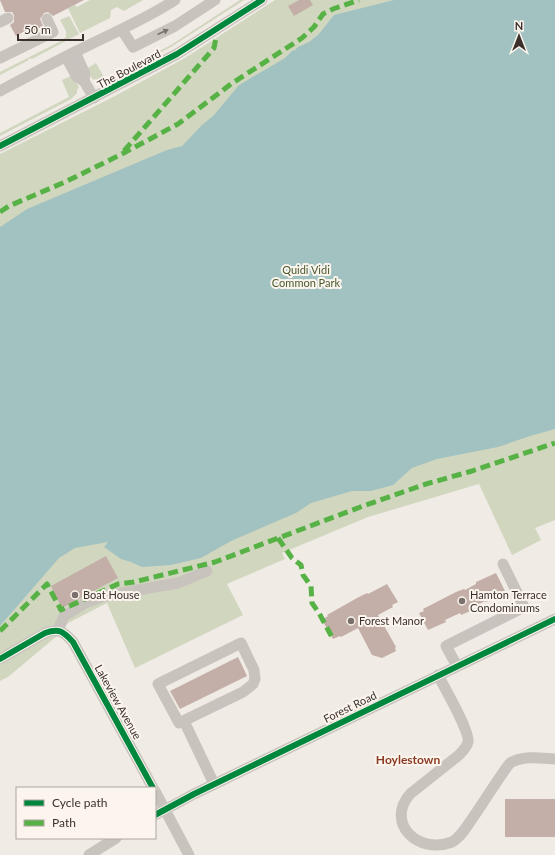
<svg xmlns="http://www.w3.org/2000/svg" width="555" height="855" font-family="Lato,sans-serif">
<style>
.green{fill:#d1d6bf}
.water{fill:#a1c2c1}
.building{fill:#c3afa7}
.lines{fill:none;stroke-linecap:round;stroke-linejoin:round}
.minor{stroke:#c9c3be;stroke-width:11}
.quiet{stroke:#57b246;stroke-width:5;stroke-dasharray:10 5;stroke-linecap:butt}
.cycleway-casing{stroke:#fbf5ee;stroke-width:8}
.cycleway{stroke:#00873e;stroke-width:6}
.oneway{fill:#7b726d}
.poi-dot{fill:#7a716c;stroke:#fbf5ee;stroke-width:1.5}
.labels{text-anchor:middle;stroke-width:4;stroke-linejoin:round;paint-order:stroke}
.street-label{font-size:11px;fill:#3b302b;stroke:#fbf5ee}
.park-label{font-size:11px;fill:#4a5a2e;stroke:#fbf5ee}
.poi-label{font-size:11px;fill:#3b302b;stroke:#fbf5ee;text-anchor:start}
.neighbourhood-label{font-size:12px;font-weight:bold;fill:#8c3b22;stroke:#fbf5ee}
</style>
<rect width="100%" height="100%" fill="#f0ebe5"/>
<g class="green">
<polygon points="90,0 143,0 124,11 117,7 111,10 110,18 80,33 68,8 75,5 77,7"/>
<polygon points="240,0 244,0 171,47 107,81 100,82 95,79 93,80 86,69 96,63 105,79 171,45"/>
<polygon points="275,0 555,0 555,520 535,528 541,540 512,555 479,484 368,517 282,553 285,559 227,584 243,615 135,668 107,603 68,623 58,635 8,677 0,681 0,154 115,96 185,58"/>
<polygon points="69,16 79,34 32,59 30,58 27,61 0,75 0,72 63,40 66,37 66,31 60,20"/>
<polygon points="73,75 79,88 77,89 77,93 71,99 0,136 0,133 69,97 62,80"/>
</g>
<polygon class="water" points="394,0 555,0 555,429 530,436 498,447 437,459 412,468 393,485 371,491 352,491 311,503 296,513 231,541 201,558 171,565 142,567 131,562 121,559 104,547 108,542 75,548 59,558 0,626 0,227 27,209 167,150 182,146 201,126 214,115 239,85 285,58 293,50 294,51 298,47 309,42 318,35 334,15"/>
<g class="building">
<polygon points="0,0 84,0 53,16 48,12 44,13 40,19 43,26 33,31 32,27 16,36 10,25 14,22 14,15 12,12 5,12"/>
<polygon points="299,0 310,0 313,5 294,16 288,6"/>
<polygon points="106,556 118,578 62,608 51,586"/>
<polygon points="496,573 505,591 498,595 499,596 486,602 485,601 471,608 473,610 461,615 460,613 445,620 446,622 428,630 419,613 424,611 423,609 456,592 464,589 465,590 476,584 476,582"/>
<polygon points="387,584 398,602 392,605 393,607 378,615 396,647 395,648 396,651 382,658 372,655 358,628 341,637 340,636 333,639 322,620 328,616 327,615 357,598 367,593 368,594"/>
<polygon points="238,657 247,676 180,709 170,691"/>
<rect x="505" y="799" width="50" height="38"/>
</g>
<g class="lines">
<g class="minor">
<polyline points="0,22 8,18"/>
<polyline points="122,30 133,47 175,26 215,0"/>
<polyline points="75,52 85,74 84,81"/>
<polyline points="66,57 77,77 84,81 94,98"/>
<polyline points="0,58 53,32 47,19"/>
<path d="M0 91C28 76 56 61 85 47 115 32 146 19 175 0"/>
<polyline points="0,146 177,54 262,0"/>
<polyline points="58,630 64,616 85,603 104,596 178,583 207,571"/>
<polygon points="241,643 254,670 255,679 253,684 243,692 179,723 158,684"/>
<path d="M0 659 45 633C59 628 63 631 73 642L153 788"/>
<polyline points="457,666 446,646 524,607 503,564"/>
<path d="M438 675C444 687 470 731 468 742 467 747 463 751 459 755L410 794C385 823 418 855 452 842 461 837 468 825 474 816 486 799 497 780 510 763 524 755 540 758 555 759"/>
<polyline points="184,721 214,784"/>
<polyline points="155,791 189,855"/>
<polyline points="155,815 194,794 555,619"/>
<polyline points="89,855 116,838"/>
</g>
<g class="quiet">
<polyline points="124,151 214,48 216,38"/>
<polyline points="0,212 9,206 65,182 120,155 178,124 231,84 302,38 314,27 323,14 333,9 359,0"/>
<polyline points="278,538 292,558 301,565 303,575 311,586 312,603 319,613 333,639"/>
<polyline points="0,631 47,584 61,610 118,584 134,582 215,562 363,506 426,484 472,471 555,443"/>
</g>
<defs>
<g id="cycleway">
<polyline points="0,146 177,54 262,0"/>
<path d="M0 659 45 633C59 628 63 631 73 642L153 788"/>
<polyline points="155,815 194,794 555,619"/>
</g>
</defs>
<use href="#cycleway" class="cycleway-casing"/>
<use href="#cycleway" class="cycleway"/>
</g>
<defs><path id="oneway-solid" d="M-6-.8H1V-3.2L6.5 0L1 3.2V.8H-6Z"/></defs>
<use class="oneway" href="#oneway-solid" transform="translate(163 32) rotate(-25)"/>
<g class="poi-dot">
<circle cx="75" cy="595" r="4"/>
<circle cx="462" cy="601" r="4"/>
<circle cx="351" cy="621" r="4"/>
</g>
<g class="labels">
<g class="street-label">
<text transform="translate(129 69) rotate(-28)" y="4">The Boulevard</text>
<text transform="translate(118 702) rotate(61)" y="4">Lakeview Avenue</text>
<text transform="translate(350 707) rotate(-26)" y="4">Forest Road</text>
</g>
<g class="park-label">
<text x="306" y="274">Quidi Vidi<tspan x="306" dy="13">Common Park</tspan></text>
</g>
<g class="poi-label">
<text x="83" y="599">Boat House</text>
<text x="470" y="599">Hamton Terrace<tspan x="470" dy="13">Condominums</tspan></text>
<text x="359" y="625">Forest Manor</text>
</g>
<g class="neighbourhood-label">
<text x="408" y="764">Hoylestown</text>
</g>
</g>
<rect x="16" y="787" width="140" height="52" fill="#fbf5ee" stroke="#aea6a0"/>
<rect x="24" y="800" width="20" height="6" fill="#00873e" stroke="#aea6a0"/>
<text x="52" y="807" font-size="12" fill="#3b302b">Cycle path</text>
<rect x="24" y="820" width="20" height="6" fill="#57b246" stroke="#aea6a0"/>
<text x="52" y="827" font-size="12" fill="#3b302b">Path</text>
<g transform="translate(519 36)" stroke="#fbf5ee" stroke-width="3" paint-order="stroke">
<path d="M0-3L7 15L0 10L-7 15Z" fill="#3b302b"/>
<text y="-6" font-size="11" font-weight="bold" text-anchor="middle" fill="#3b302b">N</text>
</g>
<path d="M18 34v6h65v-6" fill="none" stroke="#3b302b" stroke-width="2"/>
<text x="24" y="34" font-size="12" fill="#3b302b" stroke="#fbf5ee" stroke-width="3" paint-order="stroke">50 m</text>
</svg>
